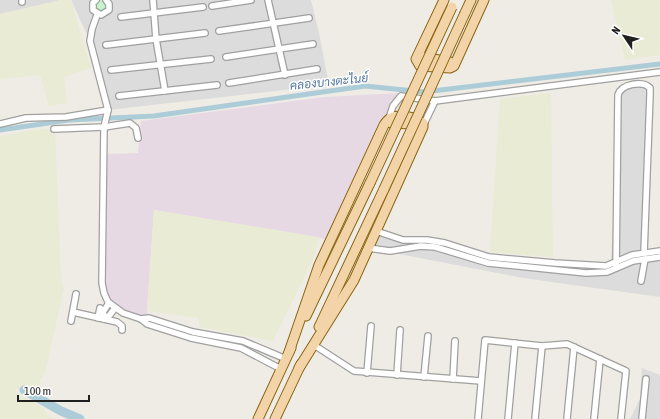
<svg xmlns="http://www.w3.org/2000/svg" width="660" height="419" font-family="'Asap Condensed',Sarabun,sans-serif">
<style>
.residential{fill:#dddcdc}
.industrial{fill:#e7d9e4}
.farmland{fill:#e9ebd4}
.park{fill:#c8f4cd}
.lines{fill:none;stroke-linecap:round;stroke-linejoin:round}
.canal{stroke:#acccd7;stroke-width:5}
.river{stroke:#acccd7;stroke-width:9}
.minor-casing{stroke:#a0a0a0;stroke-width:8}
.primary-casing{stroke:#896511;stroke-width:11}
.minor{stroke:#fff;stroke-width:5.5}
.primary{stroke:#f2d4a8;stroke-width:9}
.primary-bridge-casing{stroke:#896511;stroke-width:11;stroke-linecap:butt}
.primary-bridge{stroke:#f2d4a8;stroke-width:9}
.labels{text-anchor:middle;stroke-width:3;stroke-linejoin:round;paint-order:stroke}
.water-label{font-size:12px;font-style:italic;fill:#53769d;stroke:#fff}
</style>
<rect width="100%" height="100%" fill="#efece6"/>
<g class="residential">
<polygon points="0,0 61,0 0,14"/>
<polygon points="71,0 311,0 319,33 329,85 108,110 90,41"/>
<polygon points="650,82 645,251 660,250 660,297 523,278 368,248 376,231 403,240 428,240 474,253 555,263 611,263 620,87"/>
<polygon points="642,368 660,375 660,419 630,419 640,399"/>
</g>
<polygon class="industrial" points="398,93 389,118 331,240 154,210 147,311 149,318 123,313 109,303 106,286 107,154 138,153 141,121 325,97"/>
<g class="farmland">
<polygon points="61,0 71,0 91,68 64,77 67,103 49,106 40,75 0,79 0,14"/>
<polygon points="611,0 660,0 660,55 625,60"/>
<polygon points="551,93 553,257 490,252 500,99"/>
<polygon points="40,129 55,129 61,280 64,288 45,373 40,380 42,394 26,385 14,391 43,408 47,415 56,419 0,419 0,136"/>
<polygon points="154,210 319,237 314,257 273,341 200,327 198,318 147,311"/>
</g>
<polygon class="park" points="96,0 106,0 109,7 97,15 93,3"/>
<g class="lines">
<polyline class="canal" points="0,130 69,120 154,116 365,86 424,92 660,64"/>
<polyline class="river" points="24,390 61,411 80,419"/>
<defs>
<g id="minor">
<polyline points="22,0 22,2"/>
<polyline points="96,0 93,3 93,10 101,15 109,10 109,4 106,0"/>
<polyline points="153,0 156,39 165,91"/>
<polyline points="268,0 285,75"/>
<polyline points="212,6 251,0"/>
<polyline points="97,15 92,29 90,41 108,110 104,127 102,283 104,293 108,302 123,313 141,319 147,324 191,338 241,348 281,369"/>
<polyline points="121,17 203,7"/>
<polyline points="219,31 309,18"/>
<polyline points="106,45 205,33"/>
<polyline points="226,57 313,44"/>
<polyline points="111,70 211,59"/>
<polyline points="229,83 317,69"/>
<polyline points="119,96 217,85"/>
<polyline points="389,118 393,106 401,96 435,101 660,72"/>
<polyline points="0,124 26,118 66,117 108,110"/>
<polyline points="423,126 435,101"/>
<polyline points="54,129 104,127 130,123 136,128 138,138"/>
<polyline points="376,231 403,240 427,240 445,243 489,257 555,263 606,266 632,255 660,251"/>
<polyline points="368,248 390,251 421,246 435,247 488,263 586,273 607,272 633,261 660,257"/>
<path d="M616 268 618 95C621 84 643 80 650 88V95L644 253"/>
<polyline points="641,281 645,259"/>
<polyline points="109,303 103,312 104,317 109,316 115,308"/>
<polyline points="73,312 104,319 104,317"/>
<polyline points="98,318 100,308"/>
<polyline points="104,319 117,322 122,326 122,330"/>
<polyline points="141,319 149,318 193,332 243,341 286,359"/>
<polyline points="71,321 76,294"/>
<polyline points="314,345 354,371 481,381"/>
<polyline points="367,373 371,326"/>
<polyline points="397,375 400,330"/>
<polyline points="424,377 428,336"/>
<polyline points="453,379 455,341"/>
<polyline points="478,419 485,340 542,346 567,344 626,371 621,419"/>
<polyline points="508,419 515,343"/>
<polyline points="535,419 542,346"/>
<polyline points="567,419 574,347"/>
<polyline points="594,419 600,359"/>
<polyline points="642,419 646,379"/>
</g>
<g id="primary">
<polyline points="444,0 416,59 420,66 450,68 454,66 484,0"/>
<polyline points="465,13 471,0"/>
<polyline points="422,57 450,62"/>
<polyline points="391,123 411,124 419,129"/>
<polyline points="306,316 370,183"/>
<polyline points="319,327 384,189"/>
<path d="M289 352 319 265 384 125C386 122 388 119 391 118 399 114 417 117 423 123V127L354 280 299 368"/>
<polyline points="258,419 291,348"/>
<polyline points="275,419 301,364"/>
</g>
</defs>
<use href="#minor" class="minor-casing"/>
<use href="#primary" class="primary-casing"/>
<use href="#minor" class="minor"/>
<use href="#primary" class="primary"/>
<defs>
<g id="primary-bridge">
<polyline points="370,183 452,7"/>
<polyline points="384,189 465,13"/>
</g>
</defs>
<use href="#primary-bridge" class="primary-bridge-casing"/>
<use href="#primary-bridge" class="primary-bridge"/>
</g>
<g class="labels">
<g class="water-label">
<text transform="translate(329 82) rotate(-6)" y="4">คลองบางตะไนย์</text>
</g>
</g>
<g transform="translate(624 36) rotate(305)" stroke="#ffffff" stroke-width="3" paint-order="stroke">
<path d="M0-3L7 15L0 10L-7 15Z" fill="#1f1f1f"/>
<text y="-6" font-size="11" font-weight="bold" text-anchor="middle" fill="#1f1f1f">N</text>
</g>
<path d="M18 395v6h71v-6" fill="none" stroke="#1f1f1f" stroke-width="2"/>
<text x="24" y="395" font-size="12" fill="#1f1f1f" stroke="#ffffff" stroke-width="3" paint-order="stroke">100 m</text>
</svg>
